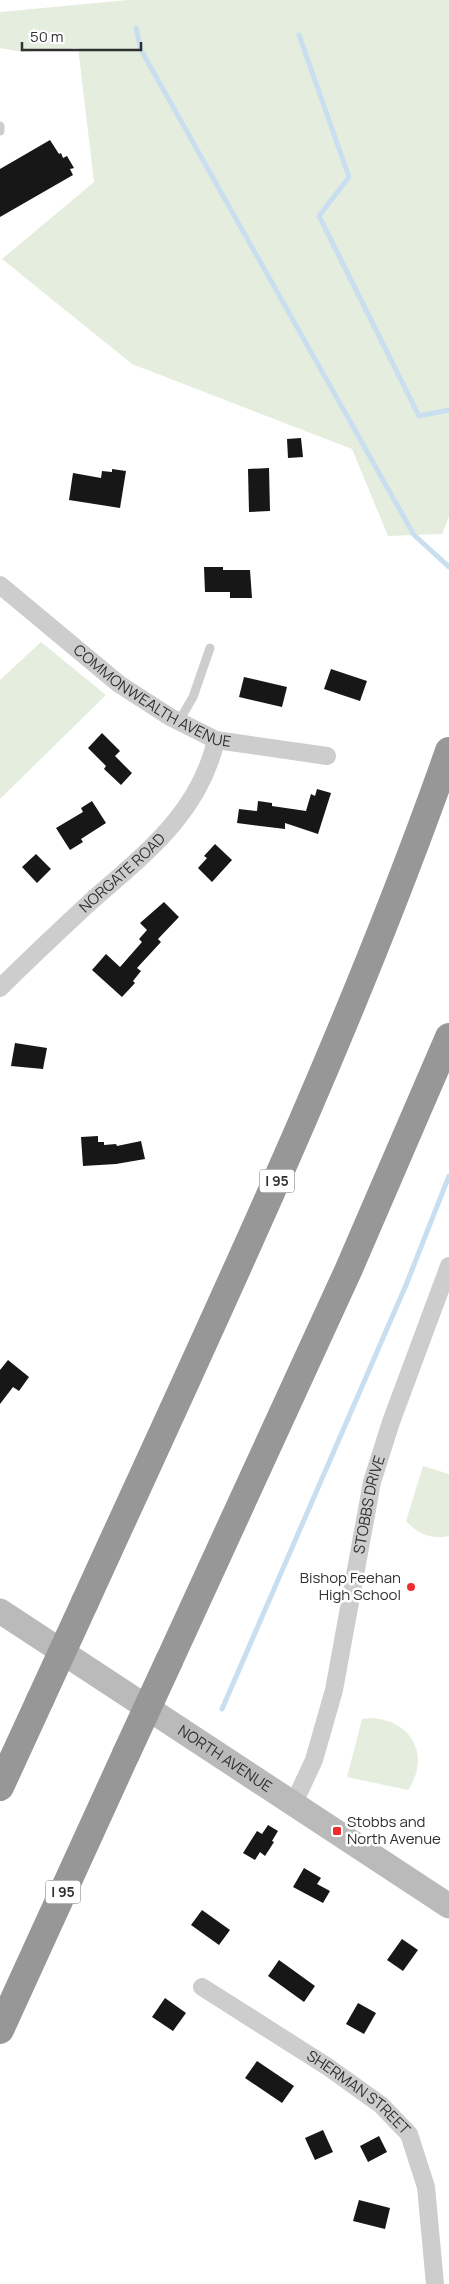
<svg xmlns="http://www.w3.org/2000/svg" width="449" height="2284" font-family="Manrope,sans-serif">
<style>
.green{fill:#e5eede}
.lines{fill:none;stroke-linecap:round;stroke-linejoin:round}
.stream{stroke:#c9deee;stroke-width:5}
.building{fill:#171717}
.service{stroke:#cdcdcd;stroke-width:9}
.minor{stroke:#cdcdcd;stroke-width:18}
.secondary{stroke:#bababa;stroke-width:25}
.motorway{stroke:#979797;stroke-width:28}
.motorway-bridge{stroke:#979797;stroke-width:28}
.poi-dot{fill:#ed2c2e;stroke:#fff;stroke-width:2}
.labels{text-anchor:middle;stroke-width:5;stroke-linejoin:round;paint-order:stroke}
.shield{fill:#fff;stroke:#6e6e6e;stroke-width:1}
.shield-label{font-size:14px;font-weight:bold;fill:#303030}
.street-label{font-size:15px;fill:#303030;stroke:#fff}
.poi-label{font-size:15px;fill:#303030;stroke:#fff;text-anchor:end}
</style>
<rect width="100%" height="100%" fill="#fff"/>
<g class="green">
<polygon points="128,0 449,0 449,517 442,534 388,536 352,449 132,364 2,259 94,182 78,48 22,52 0,48 0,12"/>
<polygon points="41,642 106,695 0,799 0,680"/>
<path d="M423 1466 449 1474V1536C431 1540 418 1534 406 1521Z"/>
<path d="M371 1718C412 1720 431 1756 408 1790L347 1777 362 1719Z"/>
</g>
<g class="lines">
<g class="stream">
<polyline points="136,28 141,50 414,535 449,567"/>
<polyline points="299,35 349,177 319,216 419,416 449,410"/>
<polyline points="222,1709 406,1285 449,1176"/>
</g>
</g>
<g class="building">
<polygon points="50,140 59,154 61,153 63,158 67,156 74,168 70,169 73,175 0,217 0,169"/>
<polygon points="301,438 303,457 288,458 287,439"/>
<polygon points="269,468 270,511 249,512 248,469"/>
<polygon points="112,469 126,471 120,508 69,500 73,473 101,478 102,471 112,472"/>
<polygon points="204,567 223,567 223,570 250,570 252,598 230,598 230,592 205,592"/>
<polygon points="331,669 367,681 360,701 324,689"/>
<polygon points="244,677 287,687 282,707 239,697"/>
<polygon points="102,733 120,751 115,756 132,773 121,785 104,769 106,766 88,748"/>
<polygon points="317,789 331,793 318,834 285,823 285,829 237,823 239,809 257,811 258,801 272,803 272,806 306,811 311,794 315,796"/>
<polygon points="92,801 106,823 81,839 83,842 70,850 56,828 83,812 81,808"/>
<polygon points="215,844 232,860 212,882 198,868 207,858 204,856"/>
<polygon points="36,854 51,869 37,883 22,867"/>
<polygon points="164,902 179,917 158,939 161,942 137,968 141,971 133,981 135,983 122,997 92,970 106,954 120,967 142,942 139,939 147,930 140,923"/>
<polygon points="15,1043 47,1048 43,1069 11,1066"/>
<polygon points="98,1136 98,1142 104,1142 104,1145 116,1144 117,1146 141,1141 145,1159 116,1164 83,1166 81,1137"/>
<polygon points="8,1360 29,1377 19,1391 13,1387 0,1404 0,1370"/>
<polygon points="268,1825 278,1831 272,1841 274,1842 265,1856 260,1852 255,1860 243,1853 257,1831 262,1834"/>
<polygon points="304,1868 321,1878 317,1884 330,1891 323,1903 293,1887"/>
<polygon points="202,1910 230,1930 219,1945 191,1925"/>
<polygon points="402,1939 418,1950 403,1971 387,1960"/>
<polygon points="279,1960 315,1986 304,2002 268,1976"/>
<polygon points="165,1998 186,2013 173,2031 152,2017"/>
<polygon points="358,2003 376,2013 364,2034 346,2024"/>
<polygon points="257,2061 294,2086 282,2103 245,2078"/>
<polygon points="323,2130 333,2152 315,2160 305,2138"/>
<polygon points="379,2136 387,2152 368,2162 360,2146"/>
<polygon points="359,2200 390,2208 385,2229 353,2221"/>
</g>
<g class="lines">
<g class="service">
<polyline points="0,126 0,131"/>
<polyline points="179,721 193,697 210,648"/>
</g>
<g class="minor">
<path id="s1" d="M0 585 119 684 170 717 216 740 327 756"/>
<path id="s2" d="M0 988C29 959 58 932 88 904 143 855 199 815 216 740"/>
<path id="s3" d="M293 1805 314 1760 334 1690 372 1482 391 1422 449 1266"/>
<path id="s4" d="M202 1987 328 2067 381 2105 409 2134 426 2187 435 2284"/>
</g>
<path class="secondary" id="s5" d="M0 1611 449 1906"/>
<g class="motorway">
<path d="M85 1602C213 1321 346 1043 449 751"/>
<polyline points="169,1661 348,1271 449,1037"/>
<polyline points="0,1787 40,1700"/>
<polyline points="0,2030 126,1754"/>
</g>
<g class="motorway-bridge">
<polyline points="40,1700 85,1602"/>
<polyline points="126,1754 169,1661"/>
</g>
</g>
<g class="poi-dot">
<circle cx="411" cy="1587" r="5"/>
<rect x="332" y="1826" width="10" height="10" rx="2.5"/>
</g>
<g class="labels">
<g class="shield">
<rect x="259.5" y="1169.5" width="35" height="23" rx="4"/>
<rect x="45.5" y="1880.5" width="35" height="23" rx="4"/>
</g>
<g class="shield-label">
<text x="277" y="1186">I 95</text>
<text x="63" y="1897">I 95</text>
</g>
<g class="street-label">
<text dy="5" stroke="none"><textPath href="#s1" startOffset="190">COMMONWEALTH AVENUE</textPath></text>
<text dy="5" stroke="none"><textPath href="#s2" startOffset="168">NORGATE ROAD</textPath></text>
<text dy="5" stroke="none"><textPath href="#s3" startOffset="311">STOBBS DRIVE</textPath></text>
<text dy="5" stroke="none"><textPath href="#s5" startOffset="269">NORTH AVENUE</textPath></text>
<text dy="5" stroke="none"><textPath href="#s4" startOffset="189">SHERMAN STREET</textPath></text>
</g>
<g class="poi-label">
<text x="401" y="1583">Bishop Feehan<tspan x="401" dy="17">High School</tspan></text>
<text x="347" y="1827" text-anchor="start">Stobbs and<tspan x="347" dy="17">North Avenue</tspan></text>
</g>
</g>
<path d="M22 42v8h119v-8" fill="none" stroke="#303030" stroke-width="2.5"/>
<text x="30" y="42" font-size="15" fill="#303030" stroke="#ffffff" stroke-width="4" paint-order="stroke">50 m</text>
</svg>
